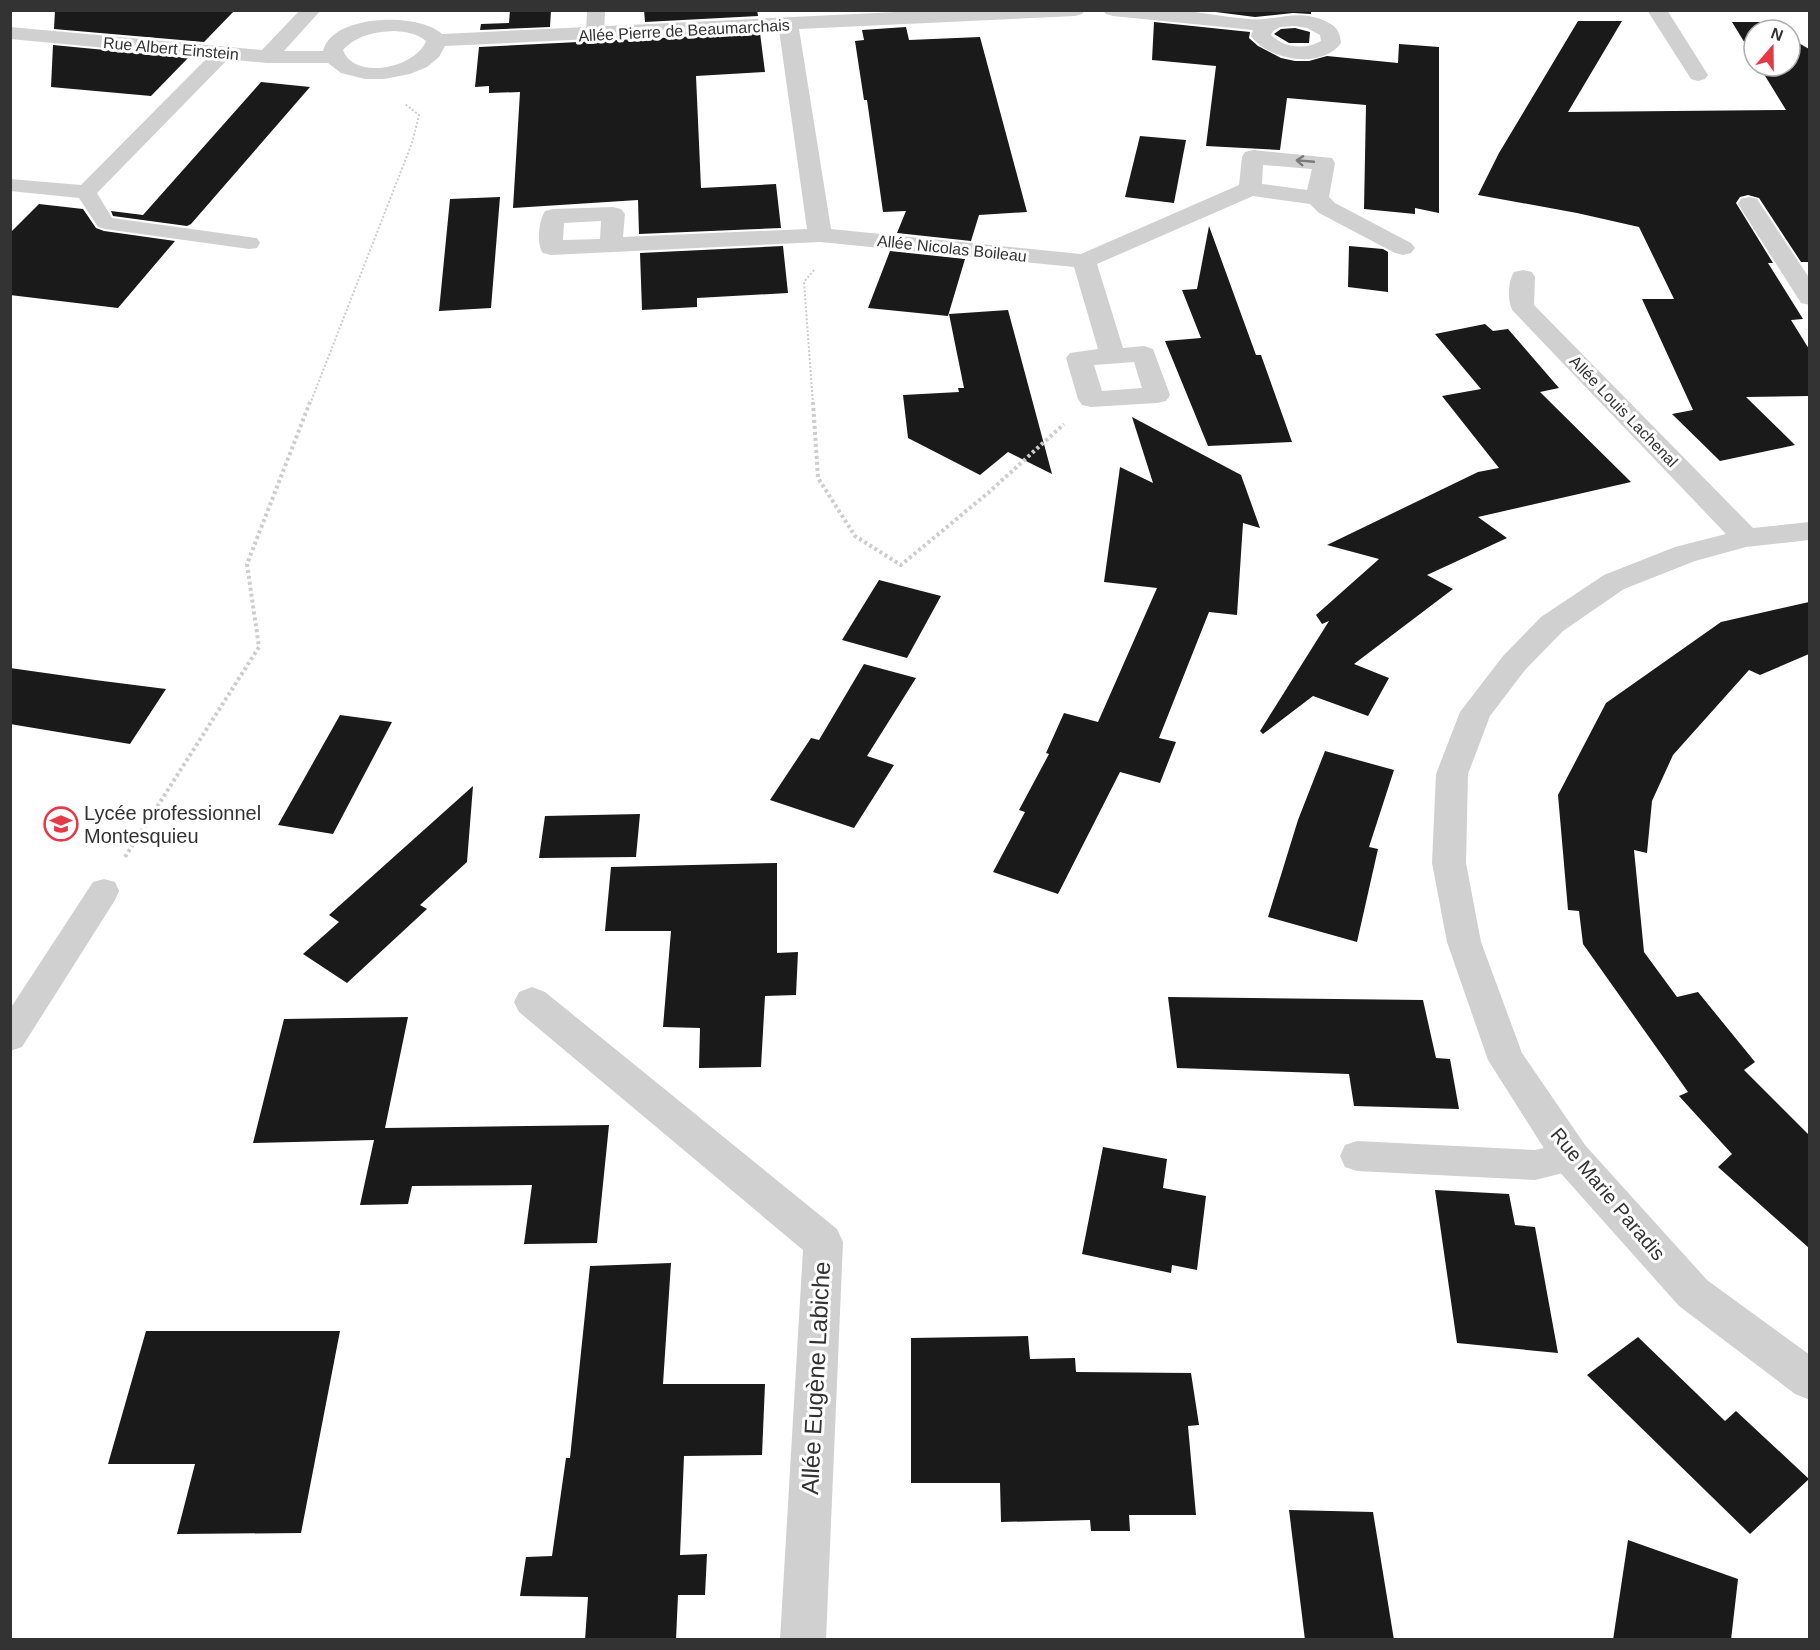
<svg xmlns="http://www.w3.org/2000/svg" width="1820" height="1650" font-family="Arial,sans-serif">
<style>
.building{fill:#1a1a1a}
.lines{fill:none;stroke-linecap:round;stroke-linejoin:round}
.path-far1{stroke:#cdcdcd;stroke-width:2;stroke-dasharray:2 2;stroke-linecap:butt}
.path{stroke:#cdcdcd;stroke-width:4;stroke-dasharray:3 3;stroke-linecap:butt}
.service{fill:#d0d0d0;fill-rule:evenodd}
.minor{fill:#d0d0d0;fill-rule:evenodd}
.oneway{stroke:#7a7a7a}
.labels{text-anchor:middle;stroke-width:6;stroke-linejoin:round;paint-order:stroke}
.far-street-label{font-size:16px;fill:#333;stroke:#fff}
.poi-label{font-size:20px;fill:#333;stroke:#fff;text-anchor:start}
.street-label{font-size:20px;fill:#333;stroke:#fff}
.near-street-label{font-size:24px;fill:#333;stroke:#fff}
</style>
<rect width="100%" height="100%" fill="#fff"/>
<g class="building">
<polygon points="55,10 235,10 204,42 54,29"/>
<polygon points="510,10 551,10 550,27 480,30 481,24 509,23"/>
<polygon points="644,10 757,10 758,16 645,22"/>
<polygon points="1200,10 1311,10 1311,14 1293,13 1255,17"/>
<polygon points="1578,21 1622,21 1568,112 1786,110 1759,66 1790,66 1790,38 1809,49 1809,262 1801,262 1759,198 1748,195 1740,197 1736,203 1773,263 1768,263 1803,319 1791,320 1809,349 1809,396 1746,397 1795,445 1720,461 1672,414 1693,410 1642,299 1674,299 1639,227 1577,213 1478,195 1499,153"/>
<polygon points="1154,22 1250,32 1249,38 1258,46 1281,58 1295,61 1309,61 1327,56 1398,63 1399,44 1439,47 1439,213 1415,208 1415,214 1364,209 1366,105 1287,98 1280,150 1206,146 1216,66 1152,60"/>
<polygon points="1732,22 1780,22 1785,30 1754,30 1754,58"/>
<polygon points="906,27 909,40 980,37 1027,212 979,215 971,241 897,233 906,211 883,212 867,100 864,100 855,41 864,40 862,30"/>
<polygon points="1295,28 1310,32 1309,43 1289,43 1274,34 1281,29"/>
<polygon points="760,33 765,72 696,76 701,188 776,184 781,228 639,234 638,200 513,208 520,92 489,93 489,86 475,87 479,47"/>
<polygon points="53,45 188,58 151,96 51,87"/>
<polygon points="261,82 310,87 191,224 187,226 113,216 111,211 143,215"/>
<polygon points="1140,136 1186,140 1174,203 1125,197"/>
<polygon points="500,197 491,308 439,311 450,199"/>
<polygon points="39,204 83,209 96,228 104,231 175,241 118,308 10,295 10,233"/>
<polygon points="1209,226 1256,355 1261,355 1292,442 1208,446 1165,341 1201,338 1182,290 1197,289"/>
<polygon points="783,246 788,293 697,298 697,307 642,310 640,253"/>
<polygon points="1349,246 1383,249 1388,252 1388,292 1348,287"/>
<polygon points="890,251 965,259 948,316 868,308"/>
<polygon points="1008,310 1052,474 1008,452 980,475 908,438 903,395 959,392 958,388 964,388 949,314"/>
<polygon points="1485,324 1493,331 1508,329 1559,388 1540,392 1631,482 1478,517 1507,538 1427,575 1453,589 1354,664 1389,678 1368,716 1313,696 1263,734 1260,731 1329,621 1322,624 1316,615 1379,559 1327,545 1478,472 1499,468 1442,396 1481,389 1435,334"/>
<polygon points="1132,417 1241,475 1260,528 1243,523 1237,615 1209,612 1159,738 1176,742 1160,783 1120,772 1058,894 993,872 1025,812 1019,810 1049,754 1046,753 1064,713 1098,722 1157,588 1104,582 1120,467 1153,483"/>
<polygon points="879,580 941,596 907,658 842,640"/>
<polygon points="1809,602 1809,654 1760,675 1749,670 1673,755 1652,801 1647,853 1634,850 1644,952 1677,997 1698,992 1755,1062 1744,1070 1809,1135 1809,1248 1718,1167 1732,1154 1679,1096 1688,1092 1583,944 1579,911 1568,910 1558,795 1606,703 1721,622"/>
<polygon points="864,664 916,678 867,756 894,765 854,828 770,800 811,738 819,740"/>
<polygon points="10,668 95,680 166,689 130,744 10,724"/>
<polygon points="340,715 392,722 333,834 278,825"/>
<polygon points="1325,751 1394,770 1369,847 1378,849 1357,942 1268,917 1298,820"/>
<polygon points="473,786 467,862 420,905 427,909 347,983 303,954 339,922 329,915"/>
<polygon points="640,814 636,857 539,858 545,816"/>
<polygon points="777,863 777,953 798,952 796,995 765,996 761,1067 699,1068 700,1028 663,1027 671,931 605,931 611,867"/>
<polygon points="1168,997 1423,1000 1436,1058 1450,1059 1459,1109 1354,1106 1349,1074 1177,1068"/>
<polygon points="408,1017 385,1128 609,1125 597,1243 524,1244 532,1185 412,1186 408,1204 360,1205 374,1140 253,1143 284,1019"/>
<polygon points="1103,1147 1167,1159 1163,1188 1206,1196 1197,1270 1172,1265 1171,1273 1082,1254"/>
<polygon points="1435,1190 1509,1194 1515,1225 1535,1227 1558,1353 1457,1343"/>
<polygon points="671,1263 663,1384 765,1384 762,1455 684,1456 680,1555 707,1554 705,1595 678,1595 676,1640 585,1640 588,1597 520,1596 526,1557 552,1556 566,1458 570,1458 590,1266"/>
<polygon points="146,1331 340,1331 301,1533 177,1534 195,1464 108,1464"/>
<polygon points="1028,1336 1030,1359 1075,1358 1076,1372 1191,1373 1199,1425 1188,1426 1196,1515 1129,1515 1130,1531 1091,1531 1090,1520 1001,1522 1000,1483 911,1483 911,1338"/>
<polygon points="1638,1337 1725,1421 1736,1411 1809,1479 1750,1534 1587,1375"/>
<polygon points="1289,1510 1373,1512 1394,1640 1305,1640"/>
<polygon points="1628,1540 1738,1579 1731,1640 1613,1640"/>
</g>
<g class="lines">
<g class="path-far1">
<polyline points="310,404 412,143 419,115 405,104"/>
<polyline points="813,404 804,282 814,270"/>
</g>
<g class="path">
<polyline points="813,402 818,478 855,536 901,565 988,493 1064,424"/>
<polyline points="125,857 259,647 247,564 310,402"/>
</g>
<g class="service">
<polygon points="587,10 605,10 604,35 602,39 588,39 586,35"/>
<polygon points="223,47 230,49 232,53 230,57 97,193 112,218 249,237 257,238 260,243 257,248 249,249 105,229 98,227 79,198 10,191 10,179 81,185 216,49"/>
<polygon points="104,879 115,882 119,891 115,900 22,1047 10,1051 10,1009 93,882"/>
<polygon points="1357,1141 1535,1150 1571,1142 1583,1146 1588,1157 1583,1168 1535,1180 1357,1171 1345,1167 1340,1156 1345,1145"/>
</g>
<g class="minor">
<path d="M300 10H321L284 51H323C332 14 418 12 442 34L937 10H1085L1082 14 1075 16 799 29 831 229 1081 254 1239 185 1242 157 1245 152 1253 150 1332 158 1335 163 1329 197 1335 203 1411 243 1415 248 1411 253 1403 255 1395 253 1319 213 1310 204 1253 196 1097 264 1123 348 1144 346 1153 349 1170 395 1166 401 1157 403 1091 407 1082 405 1078 399 1066 358 1070 353 1098 349 1074 267 820 242 551 255 543 253C536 244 539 220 545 211L553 209 613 207 621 209 625 214 623 237 807 229 779 30 445 46 439 57 427 67 410 74 384 79H365L341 73 328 63H267L10 39V27L262 50ZM394 31C407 32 416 33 426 41 416 68 354 81 343 50 357 35 375 32 394 31ZM1263 165 1312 169 1307 190 1262 184ZM601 221 600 239 563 240 564 223ZM1134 362 1142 388 1102 391 1094 365Z"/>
<path d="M1103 10C1129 10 1156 9 1182 11 1205 12 1243 21 1264 19 1287 17 1300 11 1323 20 1335 25 1340 30 1341 43 1322 70 1268 60 1251 36L1253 30 1113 16 1106 14ZM1295 26 1307 28 1320 35 1321 41C1305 50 1284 48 1271 35L1273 31 1280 27Z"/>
<polygon points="1647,10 1667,10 1708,75 1705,79 1698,81 1691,79"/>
<polygon points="1749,197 1757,199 1810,279 1810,305 1801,303 1738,204 1741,199"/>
<path d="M1523 270 1532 272 1535 277 1534 305 1753 528 1810 522V540L1746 547 1695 561 1624 589 1563 631 1525 670 1490 716 1468 774 1466 863 1481 942 1522 1053 1585 1145 1707 1280 1810 1355V1400L1795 1394 1679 1306 1557 1169 1488 1060 1447 942 1432 863 1436 774 1460 712 1503 656 1541 617 1604 575 1675 547 1726 534 1513 311C1507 302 1508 281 1514 272Z"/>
<polygon points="532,987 545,992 837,1229 843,1242 826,1640 780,1640 803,1250 519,1012 514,1002 519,992"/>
</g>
</g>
<defs><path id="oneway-shaft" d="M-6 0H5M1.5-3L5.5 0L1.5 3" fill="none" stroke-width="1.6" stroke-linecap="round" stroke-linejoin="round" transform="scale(1.5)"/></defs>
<use class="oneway" href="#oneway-shaft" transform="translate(1305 161) rotate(-175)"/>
<defs>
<symbol id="school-ring" viewBox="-11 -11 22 22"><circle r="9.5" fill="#fff" stroke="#e63946" stroke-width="1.5"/><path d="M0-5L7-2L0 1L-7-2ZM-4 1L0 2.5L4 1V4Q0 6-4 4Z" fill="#e63946"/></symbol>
</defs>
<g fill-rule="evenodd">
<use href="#school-ring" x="42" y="805" width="38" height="38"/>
</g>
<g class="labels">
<g class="far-street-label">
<text transform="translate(684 30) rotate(-3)" y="6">Allée Pierre de Beaumarchais</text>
<text transform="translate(171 48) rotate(5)" y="6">Rue Albert Einstein</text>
<text transform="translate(952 248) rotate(6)" y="6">Allée Nicolas Boileau</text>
<text transform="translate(1624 411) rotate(46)" y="6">Allée Louis Lachenal</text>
</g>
<g class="poi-label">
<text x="84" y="820">Lycée professionnel<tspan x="84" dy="23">Montesquieu</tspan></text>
</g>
<g class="street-label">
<text transform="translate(1608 1194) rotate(50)" y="7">Rue Marie Paradis</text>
</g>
<g class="near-street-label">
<text transform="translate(816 1378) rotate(-87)" y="8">Allée Eugène Labiche</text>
</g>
</g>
<rect width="1820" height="1650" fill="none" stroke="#333333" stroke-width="24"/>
<g transform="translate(1772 48) rotate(20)"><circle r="28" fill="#ffffff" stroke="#adadad" stroke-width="1.5"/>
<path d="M0-4.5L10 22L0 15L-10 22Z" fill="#e63946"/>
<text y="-9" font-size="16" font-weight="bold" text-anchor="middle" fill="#333333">N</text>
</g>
</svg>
